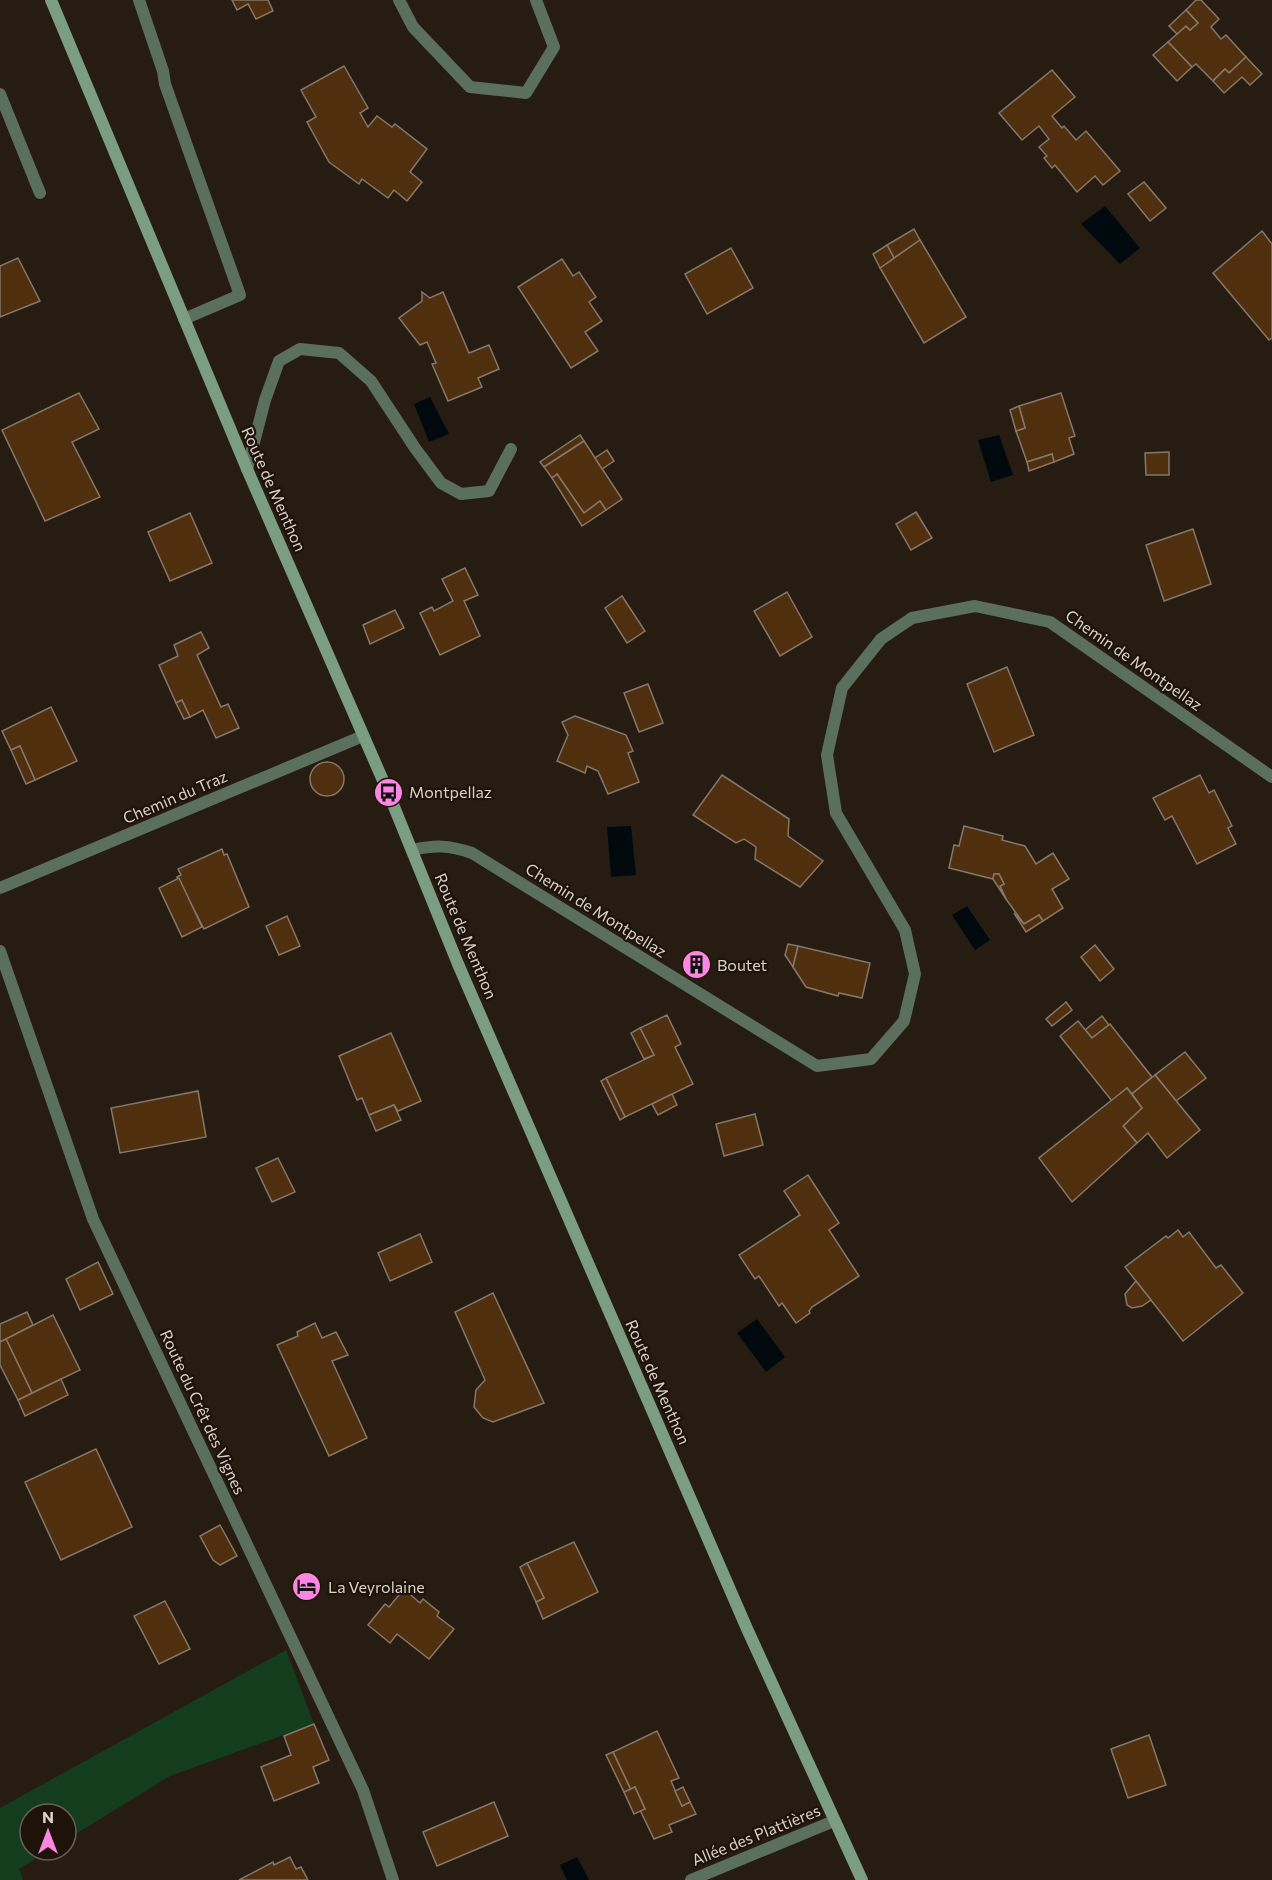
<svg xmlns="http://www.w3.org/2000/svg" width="1272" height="1880" font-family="Commissioner,sans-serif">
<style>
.green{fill:#143d1e}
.water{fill:#000a0e}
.building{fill:#4f2f0d;stroke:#84776b;stroke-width:1.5}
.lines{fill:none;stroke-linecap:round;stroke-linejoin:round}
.service{stroke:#5a6f5d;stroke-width:12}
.minor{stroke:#5a6f5d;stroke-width:12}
.secondary{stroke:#7b9d81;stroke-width:12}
.labels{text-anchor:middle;stroke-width:4.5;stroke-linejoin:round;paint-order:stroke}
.street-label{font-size:16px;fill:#d9d1cb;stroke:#1e1309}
.poi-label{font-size:16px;fill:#d9d1cb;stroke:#1e1309;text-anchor:start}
</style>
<rect width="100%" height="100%" fill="#271c12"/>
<polygon class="green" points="286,1650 314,1724 170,1776 66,1840 66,1814 30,1814 30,1850 50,1850 19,1869 23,1880 0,1880 0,1808"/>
<g class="water">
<polygon points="1105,206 1140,248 1120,264 1081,224"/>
<polygon points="430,397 449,434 429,442 414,404"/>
<polygon points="999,435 1013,475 991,482 978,440"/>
<polygon points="631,826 636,875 611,877 607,827"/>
<polygon points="967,906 990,940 975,950 952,915"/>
<polygon points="757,1319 785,1357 766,1372 737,1333"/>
<polygon points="577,1857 589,1880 567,1880 560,1865"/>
</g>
<g class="building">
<polygon points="232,0 268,0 273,11 256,19 248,4 237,10"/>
<polygon points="1196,0 1201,0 1219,19 1211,27 1221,39 1226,35 1246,57 1229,73 1225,69 1213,81 1196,64 1192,67 1168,42 1186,26 1190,30 1198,23 1186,10"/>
<polygon points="1186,10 1198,23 1190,30 1186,26 1177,34 1169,26"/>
<polygon points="1168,42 1192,67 1177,81 1153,55"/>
<polygon points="1246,57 1262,74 1250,85 1242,77 1224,93 1213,81 1225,69 1229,73"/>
<polygon points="344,66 368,108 360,113 368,127 377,116 392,127 395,124 427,149 410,172 422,182 407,201 394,190 388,198 362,179 359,184 329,162 307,122 316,117 301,90"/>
<polygon points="1052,70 1075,97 1052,116 1062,128 1064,126 1076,140 1086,131 1120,171 1103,185 1095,176 1077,192 1055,165 1052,168 1044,158 1047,156 1039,147 1049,139 1039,126 1022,140 999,113"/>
<polygon points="1144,182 1166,208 1150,221 1128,194"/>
<polygon points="914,229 920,240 894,258 887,245"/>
<polygon points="1262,231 1272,244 1272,338 1269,340 1213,273"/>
<polygon points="920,240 966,317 924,343 880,268"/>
<polygon points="887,245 894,258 880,268 873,254"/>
<polygon points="731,248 753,288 707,314 685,274"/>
<polygon points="18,258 40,301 0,317 0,266"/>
<polygon points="562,259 573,276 579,272 596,297 589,302 602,321 585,332 598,351 571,368 518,287"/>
<polygon points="422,292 430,298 443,292 469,353 489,345 499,369 478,378 482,387 448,401 432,364 436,363 427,342 420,345 399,318 422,301"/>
<polygon points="79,393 99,429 72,442 100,497 45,521 2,430"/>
<polygon points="1061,393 1075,436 1069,438 1074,454 1054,462 1052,454 1027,462 1016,431 1025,428 1019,406"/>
<polygon points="1019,406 1025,428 1016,431 1010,410"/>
<polygon points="580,435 584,441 544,467 540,462"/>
<polygon points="584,441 622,499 606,510 600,501 584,513 557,474 552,478 544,467"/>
<polygon points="607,450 614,461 602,469 595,458"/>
<polygon points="1169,452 1169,475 1146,475 1145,453"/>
<polygon points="1052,454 1054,462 1029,471 1027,462"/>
<polygon points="557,474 584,513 600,501 606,510 582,526 552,478"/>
<polygon points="916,512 932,538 911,550 896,524"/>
<polygon points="190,513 212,563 170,581 148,532"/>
<polygon points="1193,529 1211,584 1164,601 1146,545"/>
<polygon points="465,568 478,595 464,601 480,636 440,655 420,613 432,607 434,611 453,601 442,579"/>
<polygon points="787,592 812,637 780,656 754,611"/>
<polygon points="622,596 645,631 627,643 605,608"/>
<polygon points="395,610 404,628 370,644 363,625"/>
<polygon points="201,632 209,648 197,655 221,707 228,704 239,728 216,738 203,710 190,717 182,700 176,703 159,665 178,656 174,645"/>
<polygon points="1007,667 1034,735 994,752 967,684"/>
<polygon points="648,684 663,723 639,732 624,693"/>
<polygon points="182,700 190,717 184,719 176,703"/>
<polygon points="51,707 77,761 35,780 20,746 11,750 2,731"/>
<polygon points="575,716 626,735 633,751 628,753 639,782 608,794 598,771 587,766 585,773 557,761 568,735 562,722"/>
<polygon points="20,746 35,780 26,784 11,750"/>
<circle cx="327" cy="779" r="17"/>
<polygon points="722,775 789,819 788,836 823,861 800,887 755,859 756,847 744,839 736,843 693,815"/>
<polygon points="1200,775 1209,793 1214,790 1232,826 1228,828 1236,844 1197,864 1172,816 1165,820 1153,798"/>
<polygon points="964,826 1003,836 1002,840 1025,846 1036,864 1053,853 1069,879 1052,889 1063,908 1043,921 1039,915 1024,924 1006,899 1000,886 1004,884 999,874 994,874 993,879 949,868 954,845 959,846"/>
<polygon points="222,849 224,855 227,854 249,907 204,929 177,877 181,875 178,869"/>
<polygon points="994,874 999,874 1004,884 1000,886 1006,899 993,879"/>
<polygon points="179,878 202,927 182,937 159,888"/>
<polygon points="1014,913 1024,924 1039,915 1043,921 1026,932"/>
<polygon points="287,916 300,946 279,955 266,926"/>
<polygon points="788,944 798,946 793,967 785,955"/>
<polygon points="1095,945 1114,969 1100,981 1081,957"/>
<polygon points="798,946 870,963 862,998 839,993 838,996 806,987 793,967"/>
<polygon points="691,953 709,964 701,977 683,965"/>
<polygon points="1066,1002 1072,1010 1052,1026 1046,1019"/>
<polygon points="667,1015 681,1044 675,1047 693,1084 625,1117 606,1078 654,1055 640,1028"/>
<polygon points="1102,1016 1109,1025 1092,1038 1085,1030"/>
<polygon points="1078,1021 1092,1038 1110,1024 1152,1077 1132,1094 1127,1088 1112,1101 1060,1036"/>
<polygon points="640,1028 654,1055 644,1059 631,1033"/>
<polygon points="391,1033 421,1101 398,1111 394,1105 369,1115 362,1098 357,1100 339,1056"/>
<polygon points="1185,1052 1206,1078 1176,1101 1155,1075"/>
<polygon points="1155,1075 1200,1130 1167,1158 1148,1133 1137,1143 1123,1126 1142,1108 1132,1094"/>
<polygon points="606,1078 625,1117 620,1120 601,1081"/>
<polygon points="1127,1088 1142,1108 1123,1126 1137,1143 1072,1202 1039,1158"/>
<polygon points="198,1091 206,1137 120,1153 111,1108"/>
<polygon points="672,1094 677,1105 658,1115 652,1104"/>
<polygon points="394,1105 401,1120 376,1131 369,1115"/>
<polygon points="755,1114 763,1145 724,1156 716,1124"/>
<polygon points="278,1158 295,1192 272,1202 256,1168"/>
<polygon points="808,1175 839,1223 829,1230 859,1276 812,1307 809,1311 810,1313 796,1323 782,1303 779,1306 759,1276 755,1279 739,1255 800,1215 784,1191"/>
<polygon points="1178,1230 1183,1237 1189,1232 1216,1268 1221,1265 1243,1293 1183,1341 1125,1267 1166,1236 1168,1238"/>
<polygon points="420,1234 432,1262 390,1281 378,1253"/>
<polygon points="98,1262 113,1294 80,1310 66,1279"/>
<polygon points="1136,1281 1151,1300 1142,1306 1132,1308 1127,1305 1125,1294"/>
<polygon points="493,1293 544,1403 493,1422 483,1418 474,1407 476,1390 485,1380 455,1312"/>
<polygon points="27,1312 33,1325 0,1342 0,1324"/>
<polygon points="53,1315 80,1370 32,1393 6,1339"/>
<polygon points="315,1323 322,1338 336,1332 348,1355 332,1361 367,1438 329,1456 277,1345 298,1336 297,1332"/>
<polygon points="6,1339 32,1393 18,1400 0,1365 0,1342"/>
<polygon points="61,1379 68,1395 25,1416 18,1400"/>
<polygon points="96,1449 132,1527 61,1560 25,1482"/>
<polygon points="220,1525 237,1556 220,1565 213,1560 200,1536"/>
<polygon points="574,1542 598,1592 543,1619 536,1602 544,1598 527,1563"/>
<polygon points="527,1563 544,1598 536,1602 520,1567"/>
<polygon points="404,1589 420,1603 423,1599 439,1612 437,1616 454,1629 429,1659 397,1634 390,1643 368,1625 385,1604 389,1607"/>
<polygon points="165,1601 190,1649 159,1664 134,1616"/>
<polygon points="314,1724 329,1760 313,1767 319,1783 274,1801 261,1767 291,1755 284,1736"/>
<polygon points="657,1731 679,1778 671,1781 682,1806 690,1802 696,1814 669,1825 672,1832 654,1839 640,1810 645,1809 635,1787 631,1790 613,1752"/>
<polygon points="1149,1735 1166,1785 1128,1798 1111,1749"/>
<polygon points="613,1752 631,1790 624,1792 606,1755"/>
<polygon points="635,1787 645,1809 634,1814 624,1792"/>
<polygon points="683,1787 690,1802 682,1806 675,1791"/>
<polygon points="494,1802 508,1836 437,1866 423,1832"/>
<polygon points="290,1857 296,1869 301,1867 308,1880 239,1880 273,1862 274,1865"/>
</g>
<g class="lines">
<polyline class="service" points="0,94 40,193"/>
<g class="minor">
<polyline points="139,0 163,71 165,84 240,295 184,319"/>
<polyline points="399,0 413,27 470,87 526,93 554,47 536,0"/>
<polyline points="247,469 265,400 279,361 300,349 339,353 371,381 415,448 441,483 461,494 489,491 511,449"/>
<path d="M412 850C436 845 448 845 472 853L817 1066 871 1059 904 1021 915 974 905 930 836 813 827 755 842 688 881 639 912 618 975 606 1050 622 1272 777"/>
<polyline points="0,888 363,736"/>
<polyline points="0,951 93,1219 363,1790 393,1880"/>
<polyline points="691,1880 834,1821"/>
</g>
<polyline class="secondary" points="51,0 247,469 388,792 458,964 748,1631 862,1880"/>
</g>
<defs>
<symbol id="bus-disc" viewBox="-11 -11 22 22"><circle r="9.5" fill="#fd86e1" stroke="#1e1309"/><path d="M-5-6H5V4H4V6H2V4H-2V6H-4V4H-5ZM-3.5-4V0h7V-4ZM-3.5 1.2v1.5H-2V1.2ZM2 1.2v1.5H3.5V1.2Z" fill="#111"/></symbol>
<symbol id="building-disc" viewBox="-11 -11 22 22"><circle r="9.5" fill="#fd86e1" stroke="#1e1309"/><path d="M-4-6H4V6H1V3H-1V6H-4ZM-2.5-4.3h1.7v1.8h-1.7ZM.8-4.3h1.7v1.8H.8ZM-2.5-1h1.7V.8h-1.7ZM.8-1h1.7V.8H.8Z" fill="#111"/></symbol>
<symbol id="hotel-disc" viewBox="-11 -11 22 22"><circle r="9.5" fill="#fd86e1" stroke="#1e1309"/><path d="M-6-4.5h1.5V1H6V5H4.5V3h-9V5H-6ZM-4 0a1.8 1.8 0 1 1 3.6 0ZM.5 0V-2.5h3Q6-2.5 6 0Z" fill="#111"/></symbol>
</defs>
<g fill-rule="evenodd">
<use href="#bus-disc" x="372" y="776" width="33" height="33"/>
<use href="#building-disc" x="680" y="948" width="33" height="33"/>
<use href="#hotel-disc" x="290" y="1570" width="33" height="33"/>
</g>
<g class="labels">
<g class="street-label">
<text transform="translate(274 489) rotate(66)" y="6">Route de Menthon</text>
<text transform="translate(1134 660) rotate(35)" y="6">Chemin de Montpellaz</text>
<text transform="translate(175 797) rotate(-23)" y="6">Chemin du Traz</text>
<text transform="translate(596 910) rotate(32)" y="6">Chemin de Montpellaz</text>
<text transform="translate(466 936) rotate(67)" y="6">Route de Menthon</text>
<text transform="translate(658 1382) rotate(66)" y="6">Route de Menthon</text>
<text transform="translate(203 1412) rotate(65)" y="6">Route du Crêt des Vignes</text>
<text transform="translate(756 1835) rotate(-22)" y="6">Allée des Plattières</text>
</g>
<g class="poi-label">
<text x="409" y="798">Montpellaz</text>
<text x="717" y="971">Boutet</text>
<text x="328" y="1593">La Veyrolaine</text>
</g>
</g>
<g transform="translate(48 1832)"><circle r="28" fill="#1e1309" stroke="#695f57" stroke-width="1.5"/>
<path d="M0-4.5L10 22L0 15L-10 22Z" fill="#fd86e1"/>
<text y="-9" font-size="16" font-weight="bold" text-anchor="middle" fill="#d9d1cb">N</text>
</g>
</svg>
